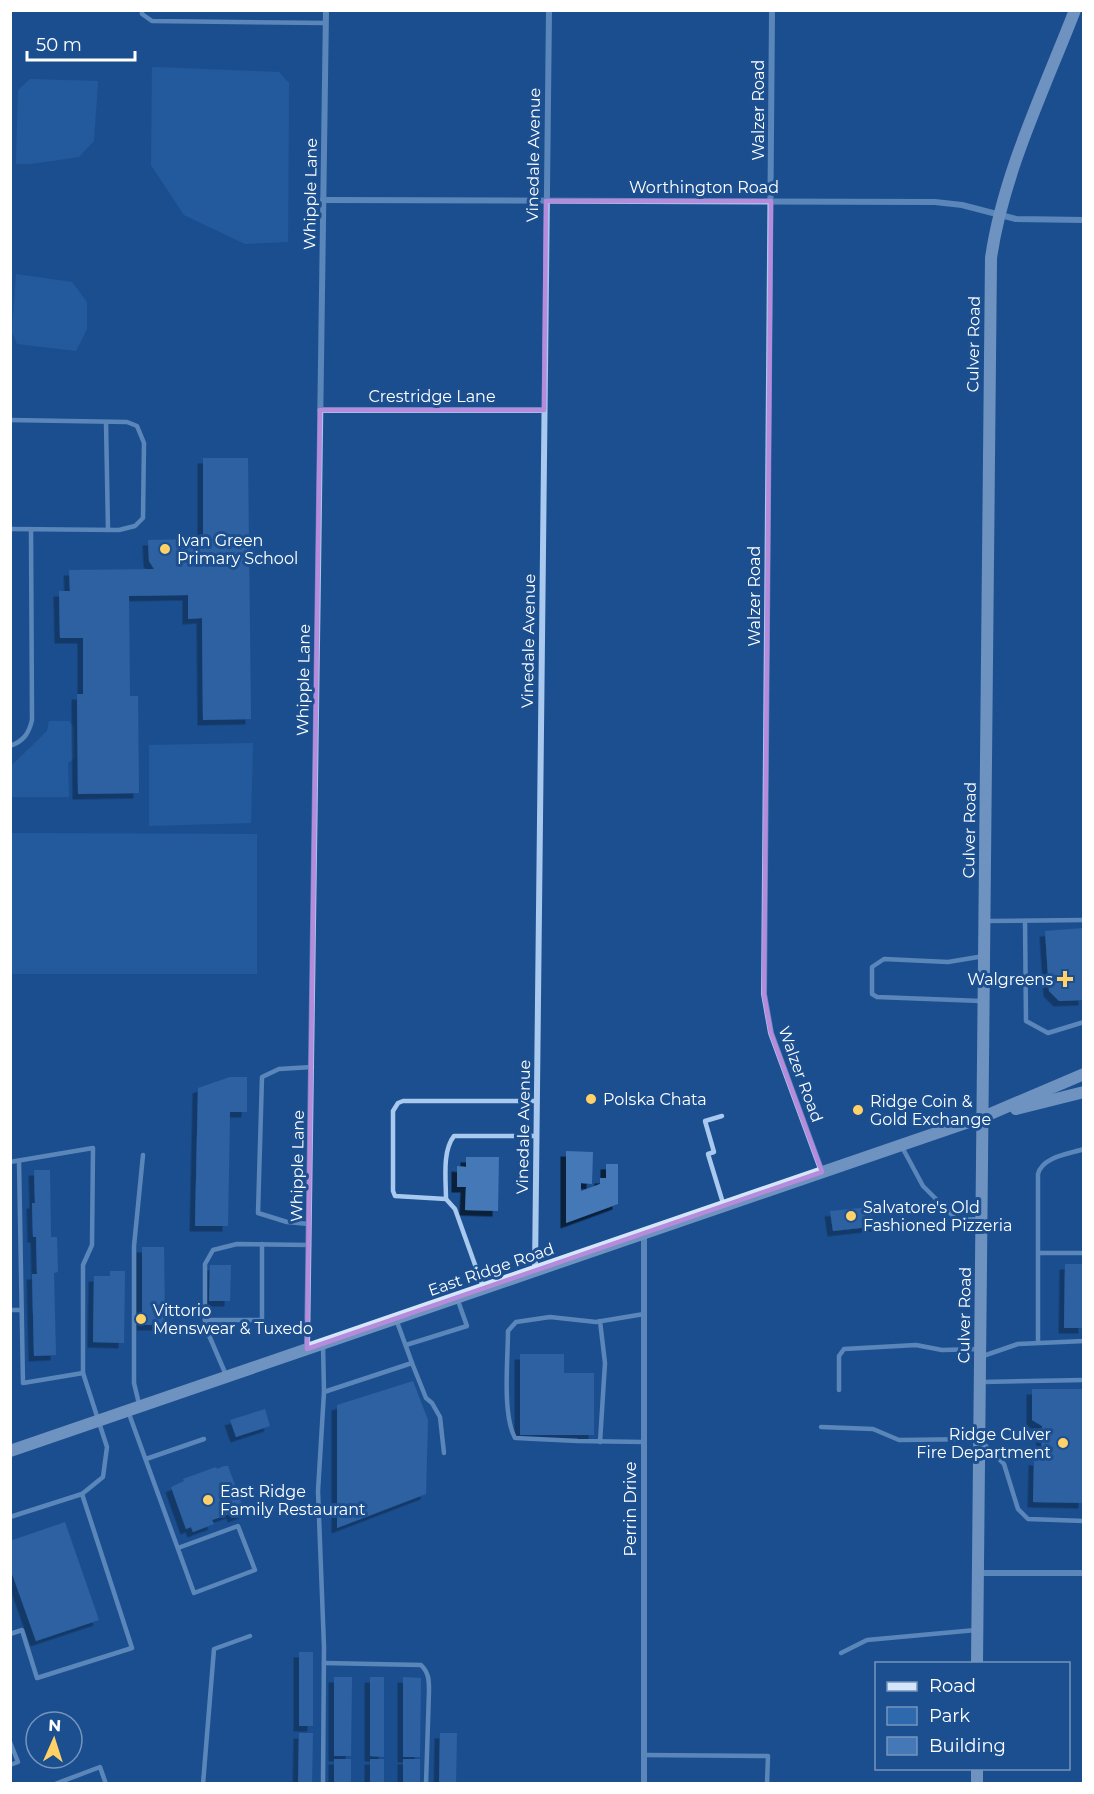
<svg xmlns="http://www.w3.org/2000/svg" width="1094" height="1794" font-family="Montserrat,sans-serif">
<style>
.green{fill:#2e69ad}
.building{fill:#4478b7;filter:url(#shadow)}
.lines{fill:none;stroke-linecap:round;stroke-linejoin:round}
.lane{stroke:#a9c9ee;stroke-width:4.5}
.street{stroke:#a9c9ee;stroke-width:6}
.secondary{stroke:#d6e6fa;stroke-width:12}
.marked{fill:none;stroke:#b68bdc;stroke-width:4.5;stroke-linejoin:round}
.poi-dot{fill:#ffd166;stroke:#1b4f8f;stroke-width:2}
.labels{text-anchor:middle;stroke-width:6;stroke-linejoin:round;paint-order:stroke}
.street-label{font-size:16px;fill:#fff;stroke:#1b4f8f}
.poi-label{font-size:16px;fill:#fff;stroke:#1b4f8f;text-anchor:start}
</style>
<defs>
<filter id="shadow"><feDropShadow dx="-5.5" dy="5.5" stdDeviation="0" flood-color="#0009"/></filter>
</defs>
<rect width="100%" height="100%" fill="#1b4f8f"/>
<g class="green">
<polygon points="152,67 279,72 289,83 288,242 245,244 184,215 151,165"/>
<polygon points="30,79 98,81 94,141 79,157 31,164 16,164 18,90"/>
<polygon points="16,274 72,282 87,302 87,329 76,351 17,344 12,332"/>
<polygon points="49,721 69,721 74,727 75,758 68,763 69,797 11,797 11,766 47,731"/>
<polygon points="253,743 251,823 149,826 149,745"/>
<polygon points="11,833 257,834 257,974 11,974"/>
</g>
<g class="building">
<polygon points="203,458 248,458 251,719 203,720 202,618 188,619 188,595 129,596 130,696 138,696 139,793 78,794 77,694 83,694 83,638 60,638 59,591 70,591 69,570 154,569 149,561 148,540 203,539"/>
<polygon points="1084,928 1084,1000 1059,1001 1049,991 1045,931"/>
<polygon points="230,1077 247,1077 247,1112 230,1112 228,1226 195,1226 198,1088"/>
<polygon points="566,1151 593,1152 592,1184 581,1183 581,1191 600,1184 600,1178 606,1178 606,1164 618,1164 618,1204 566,1223"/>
<polygon points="466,1157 499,1157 498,1211 465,1210 466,1187 457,1187 457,1166 466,1167"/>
<polygon points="34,1170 50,1170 51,1237 57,1237 58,1272 54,1273 56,1355 34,1356 32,1274 37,1274 36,1237 33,1237 32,1203 35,1203"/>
<polygon points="871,1207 872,1222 886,1220 887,1225 833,1231 830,1211"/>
<polygon points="142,1247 164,1247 165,1325 142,1325"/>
<polygon points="1065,1264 1084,1264 1084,1328 1064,1328"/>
<polygon points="210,1265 231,1265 230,1301 209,1301"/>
<polygon points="110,1271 125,1271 124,1343 93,1342 94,1276 110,1276"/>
<polygon points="520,1354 564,1354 564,1373 594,1373 594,1435 520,1435"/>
<polygon points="413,1381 428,1420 426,1494 337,1528 337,1405"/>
<polygon points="1032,1389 1084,1389 1084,1503 1033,1502 1034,1460 1041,1460 1042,1426 1032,1420"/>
<polygon points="265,1409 270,1426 236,1437 230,1420"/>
<polygon points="224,1466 228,1466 245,1513 233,1517 232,1513 212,1520 214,1524 193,1532 191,1527 186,1529 171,1487 184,1481 183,1479 216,1467 217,1469"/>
<polygon points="65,1522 99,1620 36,1641 10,1568 10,1541"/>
<rect x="299" y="1652" width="14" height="74"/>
<polygon points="334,1677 352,1677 351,1756 334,1756"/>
<polygon points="370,1677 384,1677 384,1757 370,1756"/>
<polygon points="403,1677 421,1678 420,1757 403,1757"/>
<polygon points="299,1733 313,1733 312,1784 298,1784"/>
<polygon points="440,1733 457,1733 456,1784 439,1784"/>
<rect x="334" y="1759" width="17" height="25"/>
<rect x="370" y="1759" width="14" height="25"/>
<rect x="403" y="1759" width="17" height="25"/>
</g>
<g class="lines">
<g class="lane">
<polyline points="142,10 142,14 152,21 326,23"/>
<polyline points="10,420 127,422 137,426 144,443 143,518 135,526 119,530 10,529"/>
<polyline points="106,422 108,530"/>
<path d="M10 746C24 741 29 733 32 720L31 529"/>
<polyline points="984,921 1084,920"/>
<polyline points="1025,921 1026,1021 1048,1033 1084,1022"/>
<polyline points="981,1001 877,997 872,994 872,967 884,959 948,962 984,956"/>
<polyline points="722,1116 705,1121 714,1152 708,1154 723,1203"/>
<polyline points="902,1147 923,1186 957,1220 979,1219"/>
<polyline points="19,1161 23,1383 83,1373"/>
<polyline points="10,1162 93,1148 92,1245 83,1265 83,1373 107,1447 103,1477 82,1494"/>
<path d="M446 1199C446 1180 442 1151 454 1136H536"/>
<polyline points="309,1224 287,1222 258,1213 262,1077 279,1069 312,1067"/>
<polyline points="1039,1253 1084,1253"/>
<polyline points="483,1287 455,1209 446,1199 395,1196 393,1191 393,1111 398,1103 403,1101 537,1101"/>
<polyline points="10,1310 21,1310"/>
<polyline points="205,1320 262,1320 262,1244"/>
<polyline points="600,1321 605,1363 600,1442"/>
<path d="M1038 1342V1174C1042 1157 1068 1154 1084 1149"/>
<polyline points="406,1345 467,1326 457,1298"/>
<polyline points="983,1356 1018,1344 1084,1341"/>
<polyline points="412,1363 426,1398 432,1403 440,1417 444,1453"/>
<polyline points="226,1375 205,1326 205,1264 213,1250 237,1244 309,1245"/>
<polyline points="982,1382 1084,1380"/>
<polyline points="839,1390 839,1356 844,1349 916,1345 942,1350 980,1349"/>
<polyline points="324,1392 412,1363 396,1319"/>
<polyline points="139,1404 134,1383 134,1246 143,1155"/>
<polyline points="128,1411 194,1593 255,1570 238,1526 178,1548"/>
<polyline points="821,1427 873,1429 899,1440 979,1439 1004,1464 1018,1509 1028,1519 1084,1521"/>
<path d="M644 1442 578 1441 515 1438C502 1414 508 1359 508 1331L516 1322 550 1317 596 1322 644 1314"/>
<polyline points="146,1459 204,1439"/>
<polyline points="10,1517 82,1494 132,1648 37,1678 22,1630 10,1634"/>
<polyline points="841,1653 867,1640 976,1630"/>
<path d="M324 1663 421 1665C429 1673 429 1680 429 1691L426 1784"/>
<polyline points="10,1742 18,1762 10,1765"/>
<polyline points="644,1755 768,1756 767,1784"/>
<polyline points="55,1784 100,1767 106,1784"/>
<polyline points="203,1784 214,1649 250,1636"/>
<polyline points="323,1784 324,1647 318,1491 324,1392 323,1344"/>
</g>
<g class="street">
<polyline points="772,10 764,994 771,1033 822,1172"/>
<polyline points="323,200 935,202 962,205 1016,219 1084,220"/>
<polyline points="320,410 544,410"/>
<polyline points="644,1234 644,1784"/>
<polyline points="535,1270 549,10"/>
<polyline points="307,1349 326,10"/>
<polyline points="978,1573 1084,1573"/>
</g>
<g class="secondary">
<polyline points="1016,1109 1084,1092"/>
<polyline points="10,1451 983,1117 1084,1074"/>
<path d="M977 1664 991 258C1003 174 1044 90 1075 10"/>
<polyline points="977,1784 977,1768"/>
</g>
</g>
<path d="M0 0H1094V1794H0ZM546 201H771L764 994 771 1033 822 1172 307 1349 320 410H544Z" fill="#1b4f8f" fill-opacity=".55" fill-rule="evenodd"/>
<path class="marked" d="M546 201H771L764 994 771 1033 822 1172 307 1349 320 410H544Z"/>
<g class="poi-dot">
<circle cx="165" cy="549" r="6"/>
<path d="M1062 970h6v6h6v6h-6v6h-6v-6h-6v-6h6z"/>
<circle cx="591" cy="1099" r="6"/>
<circle cx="858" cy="1110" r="6"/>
<circle cx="851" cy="1216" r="6"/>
<circle cx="141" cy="1319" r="6"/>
<circle cx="1063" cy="1443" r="6"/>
<circle cx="208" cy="1500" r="6"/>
</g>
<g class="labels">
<g class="street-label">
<text transform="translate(758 110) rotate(-90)" y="6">Walzer Road</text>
<text transform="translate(533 155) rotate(-89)" y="6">Vinedale Avenue</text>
<text x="704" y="193">Worthington Road</text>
<text transform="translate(310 194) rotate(-89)" y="6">Whipple Lane</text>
<text transform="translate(973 344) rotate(-89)" y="6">Culver Road</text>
<text x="432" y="402">Crestridge Lane</text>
<text transform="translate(754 596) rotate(-90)" y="6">Walzer Road</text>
<text transform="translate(528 641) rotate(-89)" y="6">Vinedale Avenue</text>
<text transform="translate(303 680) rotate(-89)" y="6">Whipple Lane</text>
<text transform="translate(969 830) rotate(-89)" y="6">Culver Road</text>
<text transform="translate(801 1074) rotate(70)" y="6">Walzer Road</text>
<text transform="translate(523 1127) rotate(-89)" y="6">Vinedale Avenue</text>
<text transform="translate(297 1166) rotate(-89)" y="6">Whipple Lane</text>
<text transform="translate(491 1269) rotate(-19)" y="6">East Ridge Road</text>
<text transform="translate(964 1315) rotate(-89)" y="6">Culver Road</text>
<text transform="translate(630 1509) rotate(-90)" y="6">Perrin Drive</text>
</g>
<g class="poi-label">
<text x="177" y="546">Ivan Green<tspan x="177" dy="18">Primary School</tspan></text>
<text x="1053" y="985" text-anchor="end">Walgreens</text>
<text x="603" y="1105">Polska Chata</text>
<text x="870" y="1107">Ridge Coin &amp;<tspan x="870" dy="18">Gold Exchange</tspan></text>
<text x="863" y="1213">Salvatore's Old<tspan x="863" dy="18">Fashioned Pizzeria</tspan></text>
<text x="153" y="1316">Vittorio<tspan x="153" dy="18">Menswear &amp; Tuxedo</tspan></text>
<text x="1051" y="1440" text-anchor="end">Ridge Culver<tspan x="1051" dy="18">Fire Department</tspan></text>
<text x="220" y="1497">East Ridge<tspan x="220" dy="18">Family Restaurant</tspan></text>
</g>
</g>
<rect width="1094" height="1794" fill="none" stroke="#ffffff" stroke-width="24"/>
<rect x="875" y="1662" width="195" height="108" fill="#1b4f8f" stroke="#7695bc" stroke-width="1.5"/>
<rect x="887" y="1682" width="30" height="9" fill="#d6e6fa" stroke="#7695bc" stroke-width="1.5"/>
<text x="929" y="1692" font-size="18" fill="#ffffff">Road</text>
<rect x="887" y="1707" width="30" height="18" fill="#2e69ad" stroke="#7695bc" stroke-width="1.5"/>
<text x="929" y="1722" font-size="18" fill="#ffffff">Park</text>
<rect x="887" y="1737" width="30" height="18" fill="#4478b7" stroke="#7695bc" stroke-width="1.5"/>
<text x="929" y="1752" font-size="18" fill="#ffffff">Building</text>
<g transform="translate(54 1740) rotate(3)"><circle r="28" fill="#1b4f8f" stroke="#7695bc" stroke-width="1.5"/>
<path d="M0-4.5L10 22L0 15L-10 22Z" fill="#ffd166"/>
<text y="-9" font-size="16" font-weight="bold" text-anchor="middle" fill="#ffffff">N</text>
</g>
<path d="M27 51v9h108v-9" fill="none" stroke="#ffffff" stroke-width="3"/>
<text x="36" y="51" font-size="18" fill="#ffffff" stroke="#1b4f8f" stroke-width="4.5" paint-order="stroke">50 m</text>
</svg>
